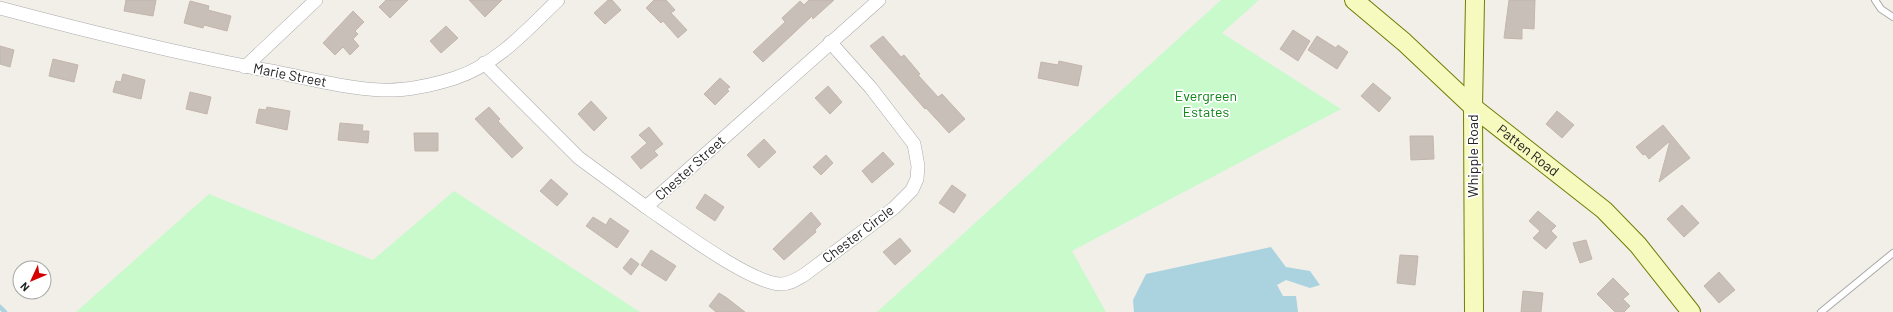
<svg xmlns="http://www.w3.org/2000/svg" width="1893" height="312" font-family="Barlow,sans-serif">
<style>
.park{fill:#c8facc}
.water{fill:#aad3df}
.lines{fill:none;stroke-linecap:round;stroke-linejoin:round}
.stream{stroke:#aad3df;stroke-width:4.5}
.building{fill:#c7bfb8;stroke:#c4b6ab}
.lane-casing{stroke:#a9a9a9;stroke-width:8}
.street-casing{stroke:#a9a9a9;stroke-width:14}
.secondary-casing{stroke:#707d05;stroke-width:20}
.lane{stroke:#fff;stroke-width:6}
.street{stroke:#fff;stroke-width:13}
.secondary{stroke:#f7fabf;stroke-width:18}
.labels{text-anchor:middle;stroke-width:3.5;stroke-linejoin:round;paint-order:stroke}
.street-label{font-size:14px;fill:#222;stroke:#fff}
.park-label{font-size:14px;fill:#0c8416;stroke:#fff}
</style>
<rect width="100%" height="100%" fill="#f2efe9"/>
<g class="park">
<polygon points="1221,0 1259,0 1222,33 1341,109 1072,251 1106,312 877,312"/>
<polygon points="454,191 640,312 76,312 209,194 373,260"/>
</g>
<polygon class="water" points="1271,247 1286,267 1310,271 1320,285 1310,288 1286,280 1277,285 1283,296 1296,296 1298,312 1134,312 1133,300 1146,274"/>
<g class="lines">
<polyline class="stream" points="0,307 5,312"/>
</g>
<g class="building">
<polygon points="126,0 156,0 153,16 124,11"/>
<polygon points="386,0 408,0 390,18 379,7"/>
<polygon points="469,0 502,0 485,17"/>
<polygon points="608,0 612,0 621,10 605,24 594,13"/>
<polygon points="654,0 666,0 675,10 671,13 687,30 678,38 663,21 661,23 646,8"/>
<polygon points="809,0 834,0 813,19 812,16 763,62 753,52 785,22 782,18 800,1 804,5"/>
<polygon points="1509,0 1535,0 1534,29 1522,28 1522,39 1504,38"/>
<polygon points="190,1 209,6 208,10 231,16 227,31 204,25 203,28 184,23"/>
<polygon points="353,11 364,22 355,31 358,34 353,39 359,46 350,55 343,47 335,55 323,43"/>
<polygon points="446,26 458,38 441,53 430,41"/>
<polygon points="1293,30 1310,41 1298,61 1280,49"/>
<polygon points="883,36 901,57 904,55 920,74 918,75 938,97 942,94 965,119 949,133 926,108 925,109 870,46"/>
<polygon points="1317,36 1336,48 1338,45 1348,52 1337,69 1308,50"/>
<polygon points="0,46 14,50 10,67 0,64"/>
<polygon points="53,59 78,65 74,82 49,76"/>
<polygon points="1059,61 1082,66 1078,86 1038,78 1041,62 1058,65"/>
<polygon points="123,74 145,80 141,99 113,92 116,81 121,82"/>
<polygon points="720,78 730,87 727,89 729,91 715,105 704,94"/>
<polygon points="1373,83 1391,98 1379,112 1361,96"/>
<polygon points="828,86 842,102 830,114 815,98"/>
<polygon points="190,92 211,97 207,114 186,109"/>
<polygon points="591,101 607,118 594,131 578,114"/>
<polygon points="267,107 290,111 287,130 256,123 259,109 266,110"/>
<polygon points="489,107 500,119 498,121 523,148 512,158 475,119"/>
<polygon points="1557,111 1574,125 1562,138 1546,124"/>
<polygon points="340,123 363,125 362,131 369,131 368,143 338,140"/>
<polygon points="1663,125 1690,158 1659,182 1670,141 1649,159 1645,154 1643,155 1636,147"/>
<polygon points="649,127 663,144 654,151 658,155 641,169 631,157 647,143 639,135"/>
<polygon points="414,133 438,133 438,151 415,151"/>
<polygon points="1410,136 1433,136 1434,159 1411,160"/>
<polygon points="764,139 776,152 759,168 747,155"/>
<polygon points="883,152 894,164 872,183 862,171"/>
<polygon points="826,155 833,163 821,175 813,167"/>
<polygon points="551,179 568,194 557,206 540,191"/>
<polygon points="952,185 966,195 954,213 939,203"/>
<polygon points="705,194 724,207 715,221 696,208"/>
<polygon points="1682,205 1699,223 1684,237 1667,219"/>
<polygon points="1538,211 1556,226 1551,231 1557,237 1546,249 1533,238 1540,231 1529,221"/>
<polygon points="811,212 821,224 815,230 816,232 784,260 773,249"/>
<polygon points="593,217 606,225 610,218 629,231 617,248 586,226"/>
<polygon points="900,238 911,251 895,265 883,252"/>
<polygon points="1586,240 1592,259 1580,263 1573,243"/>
<polygon points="651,250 676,266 666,281 641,265"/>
<polygon points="1400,255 1418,256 1415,285 1397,283"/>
<polygon points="631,258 639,264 631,275 623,268"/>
<polygon points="1719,272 1735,290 1719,303 1704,286"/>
<polygon points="1613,278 1629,294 1623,299 1630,306 1624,312 1615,312 1597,294"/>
<polygon points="1523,291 1543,293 1541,312 1521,312"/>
<polygon points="719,293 727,298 745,312 716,312 709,306"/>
</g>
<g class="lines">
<defs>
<g id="lane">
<polyline points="1875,0 1881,9 1893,17"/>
<polyline points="1821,312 1893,253"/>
</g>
<g id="street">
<path d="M0 8C90 32 179 54 271 71 307 78 344 88 381 90 405 91 433 85 455 78 496 65 528 29 558 0"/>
<polyline points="484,63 579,158 646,207 879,0"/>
<polyline points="245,67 316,0"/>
<path d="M646 207C674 226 751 284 781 284 790 284 797 279 804 275L894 208 912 190 917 179 918 166 914 144 871 88 830 42"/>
</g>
<g id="secondary">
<path id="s1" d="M1354 0 1404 42 1473 107 1604 210 1638 245 1691 312"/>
<polyline points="1474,312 1473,107 1475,0"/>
</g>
</defs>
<use href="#lane" class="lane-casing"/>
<use href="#street" class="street-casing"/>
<use href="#secondary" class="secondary-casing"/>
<use href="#lane" class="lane"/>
<use href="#street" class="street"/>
<use href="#secondary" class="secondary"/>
</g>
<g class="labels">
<g class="street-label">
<text transform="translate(290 75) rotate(11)" y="5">Marie Street</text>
<text dy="5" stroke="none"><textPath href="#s1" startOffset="230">Patten Road</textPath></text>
<text transform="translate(1473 156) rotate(-90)" y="5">Whipple Road</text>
<text transform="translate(690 168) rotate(-42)" y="5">Chester Street</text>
<text transform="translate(858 234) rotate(-37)" y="5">Chester Circle</text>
</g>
<g class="park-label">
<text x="1206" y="101">Evergreen<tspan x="1206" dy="16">Estates</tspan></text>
</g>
</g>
<g transform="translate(32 280) rotate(226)"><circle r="19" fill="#ffffff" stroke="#a7a7a7"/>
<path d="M0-3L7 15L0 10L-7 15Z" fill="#d40000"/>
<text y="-6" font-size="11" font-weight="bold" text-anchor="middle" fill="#222222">N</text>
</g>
</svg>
